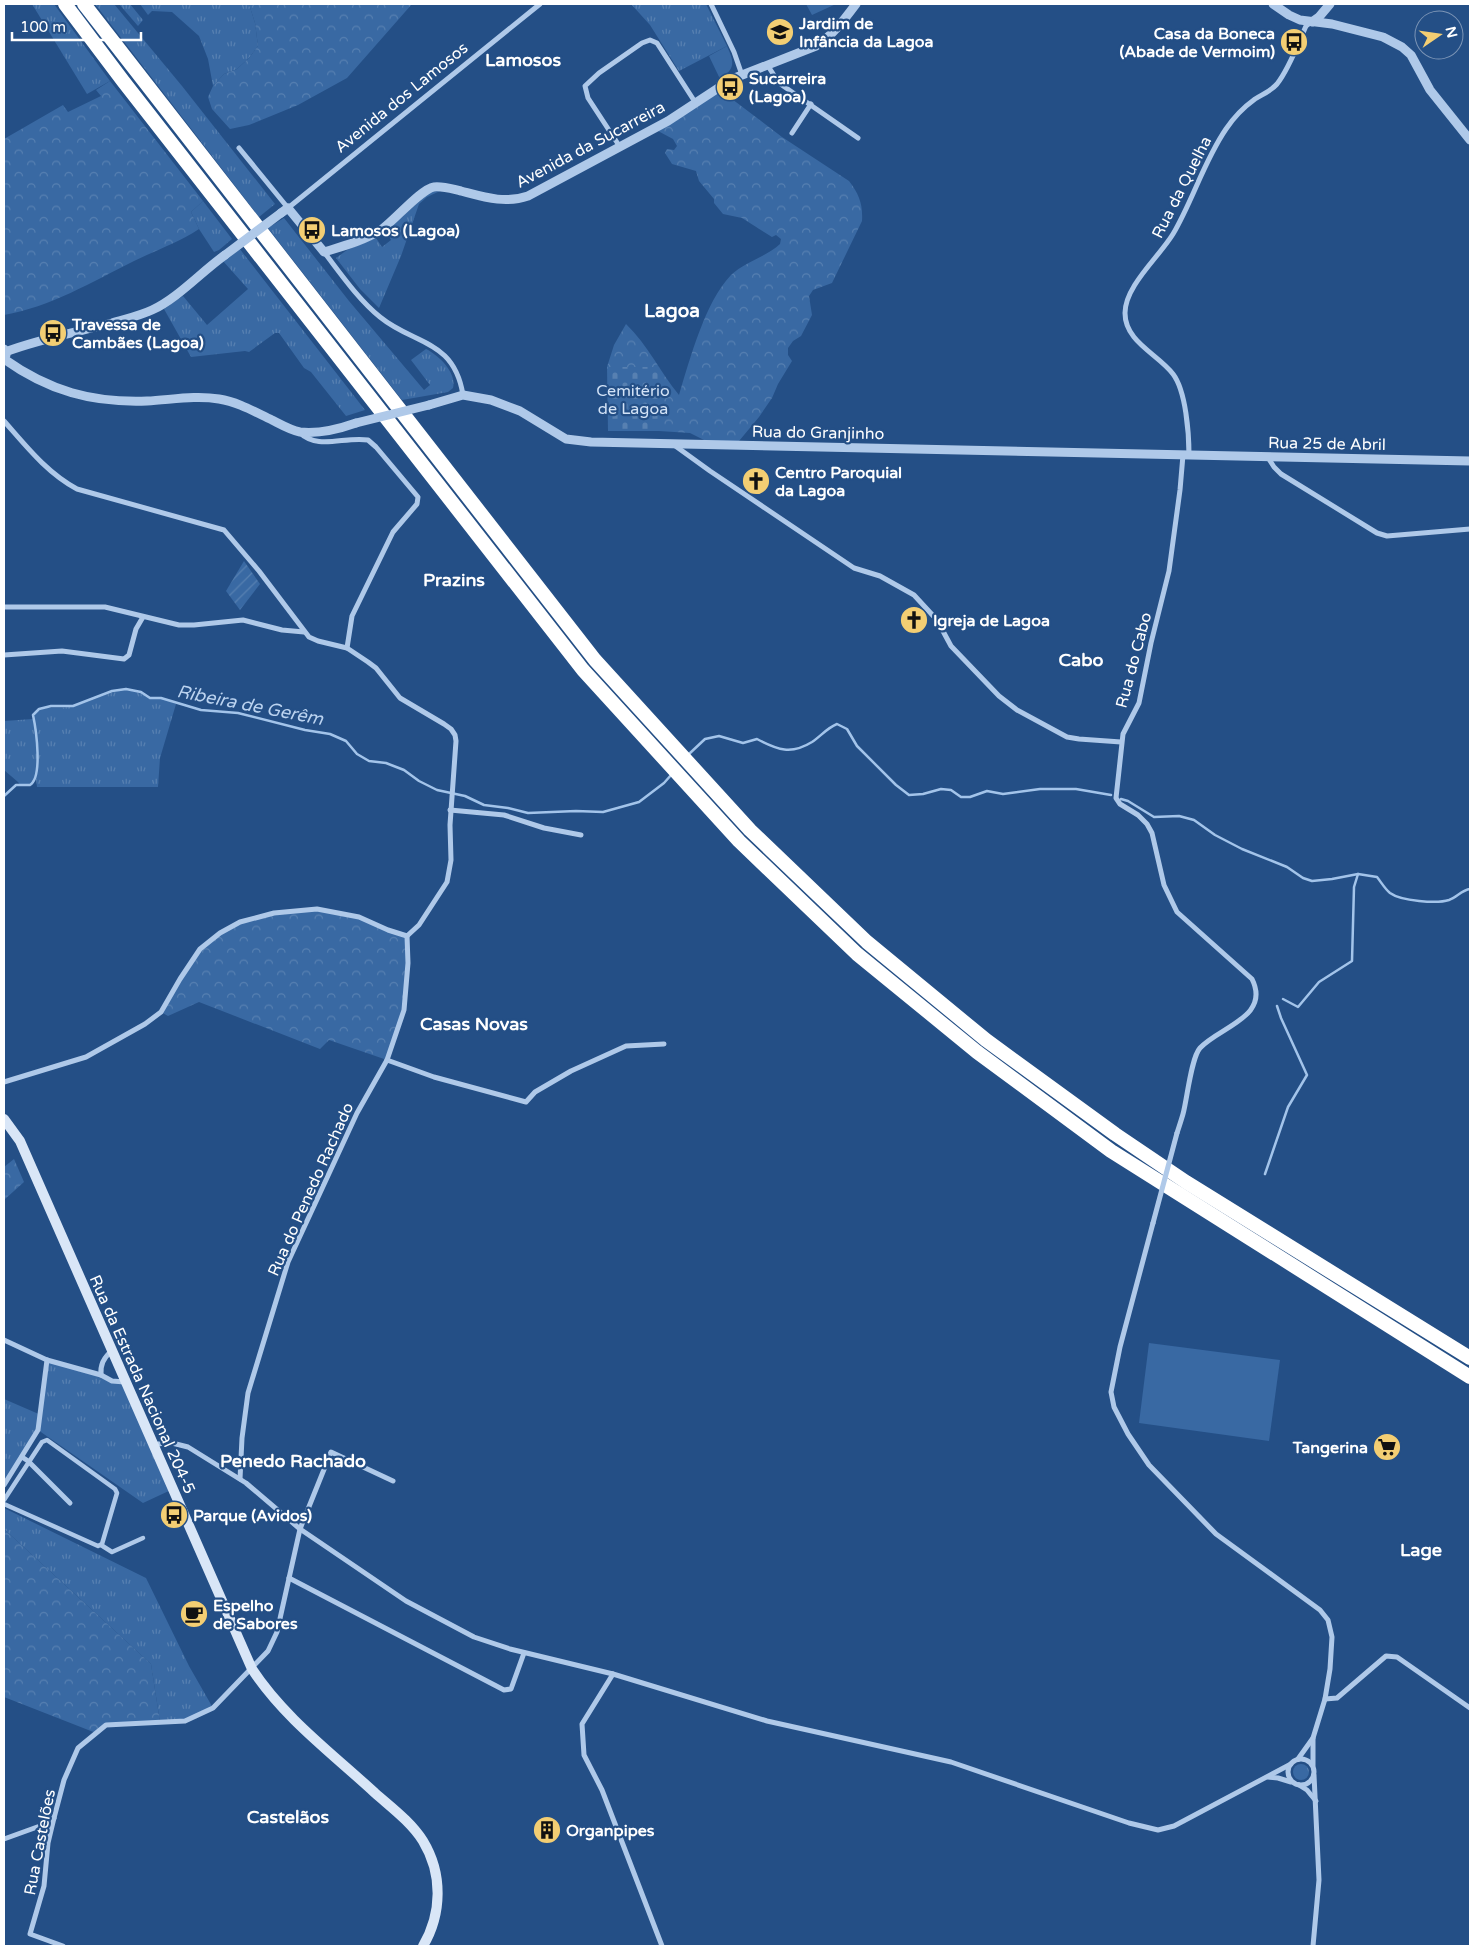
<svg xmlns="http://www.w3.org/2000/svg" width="1474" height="1950" font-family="'Varela Round',sans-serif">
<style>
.grass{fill:url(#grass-tufts)}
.forest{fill:url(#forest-crowns)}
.cemetery{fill:url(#cemetery-stones)}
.park{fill:#3969a3}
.garden{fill:url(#garden-furrows)}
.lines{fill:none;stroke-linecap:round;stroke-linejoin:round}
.stream{stroke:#a3c4ea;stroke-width:2.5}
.pedestrian{stroke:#afc9e9;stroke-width:4.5}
.minor{stroke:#afc9e9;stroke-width:5}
.tertiary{stroke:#afc9e9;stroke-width:9}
.secondary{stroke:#d9e6f7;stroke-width:10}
.motorway{stroke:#fff;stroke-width:14}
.minor-bridge{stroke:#afc9e9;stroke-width:5}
.tertiary-bridge{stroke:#afc9e9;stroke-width:9}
.labels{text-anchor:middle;stroke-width:4.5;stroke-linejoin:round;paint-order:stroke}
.poi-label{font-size:16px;font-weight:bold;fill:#fff;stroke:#244f86;text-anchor:start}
.street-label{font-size:16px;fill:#fff;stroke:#244f86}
.park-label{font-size:16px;fill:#d3e3f7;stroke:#244f86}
.neighbourhood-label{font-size:18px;font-weight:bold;fill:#fff;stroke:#244f86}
.water-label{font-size:18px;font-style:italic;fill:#bbd3f0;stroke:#244f86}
.quarter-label{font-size:19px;font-weight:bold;fill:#fff;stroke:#244f86}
</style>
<defs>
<pattern id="grass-tufts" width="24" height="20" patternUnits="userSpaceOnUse" patternTransform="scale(1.25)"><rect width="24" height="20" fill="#3969a3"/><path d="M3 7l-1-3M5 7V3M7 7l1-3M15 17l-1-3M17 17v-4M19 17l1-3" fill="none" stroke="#5780b1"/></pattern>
<pattern id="forest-crowns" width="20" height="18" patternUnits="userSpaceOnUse" patternTransform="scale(1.25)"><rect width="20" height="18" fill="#3969a3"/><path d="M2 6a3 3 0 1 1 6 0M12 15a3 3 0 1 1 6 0" fill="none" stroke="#5780b1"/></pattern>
<pattern id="cemetery-stones" width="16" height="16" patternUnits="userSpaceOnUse" patternTransform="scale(1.25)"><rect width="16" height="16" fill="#3969a3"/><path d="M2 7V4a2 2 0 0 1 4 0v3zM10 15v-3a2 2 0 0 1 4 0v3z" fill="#5780b1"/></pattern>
<pattern id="garden-furrows" width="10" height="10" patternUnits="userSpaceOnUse" patternTransform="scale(1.25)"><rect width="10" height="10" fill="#3969a3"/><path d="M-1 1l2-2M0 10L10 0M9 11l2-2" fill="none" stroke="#5780b1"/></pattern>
</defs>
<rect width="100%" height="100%" fill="#244f86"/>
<g class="grass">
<polygon points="32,4 54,4 110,81 87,94"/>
<polygon points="95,4 114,4 182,86 275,204 259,217"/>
<polygon points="119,4 130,4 143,20 138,26"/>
<polygon points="140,4 249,4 255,23 258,46 249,58 237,69 224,74 213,86 208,59 199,36 172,12 152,11 148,15"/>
<polygon points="631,4 706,4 727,46 679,71 650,25"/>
<polygon points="440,191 427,197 419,204 401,256 379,308 360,289 336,258 347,250 376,238 382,247 391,240 386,231 430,192"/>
<polygon points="203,201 232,239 219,250 214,252 199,229 191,212"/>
<path d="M284 218 349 301 424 390 430 385 411 360 426 349C438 355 457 372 453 388L448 392 402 400 268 228Z"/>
<polygon points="239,248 365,410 346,416 311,372 304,368 279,333 275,333 249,352 245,351 191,357 164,309 183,296 207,325 248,289 223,261"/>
<path d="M126 689 141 692 150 698H161L176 704 160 758 158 787H37L36 779 30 785H20L18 782 4 770V721L33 719V715C45 704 55 709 69 707 89 704 106 692 126 689Z"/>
<polygon points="47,1360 104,1378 125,1382 173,1489 143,1503 38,1430 4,1485 4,1399 41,1415"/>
<polygon points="4,1508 146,1578 189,1666 213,1708 185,1721 160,1722 151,1664 4,1529"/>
<circle cx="1301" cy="1772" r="8"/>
</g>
<g class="forest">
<polygon points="249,4 412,4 347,78 298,105 249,125 230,129 212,109 208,97 213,86 224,74 237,69 249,58 258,46 255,23"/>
<path d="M110 81 203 201 191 212 199 229C178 243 156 250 134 261 92 282 50 307 4 315V139L63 105 68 112 101 96 96 90Z"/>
<path d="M717 92 724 93 782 137 849 181C859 194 863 204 862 221L832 283 813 290 809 296 812 315 801 336 793 341 788 348V355L792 361 778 384 772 398 759 417 739 441H706L690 433 659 431V367H607L614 345 626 324C648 345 660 372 679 395 690 359 705 302 731 275 745 262 766 257 780 244L781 239 776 235 772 237 742 218 723 214 714 203V199L699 181 696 171 672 164 665 153 667 149 674 150 677 146 673 139 658 131Z"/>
<polygon points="317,909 359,917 407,936 406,997 387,1060 329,1040 320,1049 199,1002 168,1016 161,1012 200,949 240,922 274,913"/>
<polygon points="14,1159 24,1182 4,1200 4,1167"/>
<polygon points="4,1529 151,1664 160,1722 106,1725 96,1733 4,1697"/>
</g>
<polygon class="cemetery" points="607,367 659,367 659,431 608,431"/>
<g class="park">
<polygon points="806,4 836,4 812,15"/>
<path d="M727 46C734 62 736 68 720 79L709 56Z"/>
<polygon points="1149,1343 1280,1360 1269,1441 1139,1423"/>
</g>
<polygon class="garden" points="244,561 260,584 240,610 226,591"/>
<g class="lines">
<g class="stream">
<path d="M689 754 705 739 719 736 743 743 757 739C778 750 791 755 812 742 821 736 827 728 837 724L847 729 857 746 896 785 909 795 923 794 941 789 951 790 961 797H970L987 791 1003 794 1040 789H1076L1111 795"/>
<path d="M4 796 16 785H30C43 777 36 729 33 715L39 709 51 706H73L112 691 126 689 141 692 150 698H161L201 710 238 713 305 730 330 734 346 741 357 754 369 761 386 763 404 770 419 781 437 790 465 796 484 805 508 808 528 813 576 811 603 812 639 802 664 783 672 774"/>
<path d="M1121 799 1128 801 1154 817 1179 816 1194 820 1215 835 1242 849 1287 867 1303 878 1312 881 1332 879 1358 874 1377 877C1381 882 1385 889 1390 893 1401 901 1437 904 1449 900 1457 897 1462 890 1470 889"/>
<polyline points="1283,999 1298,1007 1319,982 1352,961 1354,887 1358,874"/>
<polyline points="1265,1174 1288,1107 1307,1075 1281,1018 1277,1006"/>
</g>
<g class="pedestrian">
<polyline points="4,1500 42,1442 47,1440 115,1489 117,1493 102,1544 98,1546 4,1504"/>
<polyline points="101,1545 112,1552 143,1538"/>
</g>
<g class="minor">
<polyline points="711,4 734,52 742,75"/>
<polyline points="768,66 779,83 858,138"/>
<polyline points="792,133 811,104"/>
<polyline points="620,147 588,98 585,86 599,73 642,43 650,40 657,43 695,102"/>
<polyline points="239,148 288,208 540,4"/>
<path d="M324 252C341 274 358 299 380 317 414 345 454 339 463 395"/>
<path d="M4 421C26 446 47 473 77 489L224 530 259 571 309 637 318 641 347 648 368 662 376 668 400 698 444 724 451 729 455 735 456 741 450 825 451 860 447 882 419 925 407 936"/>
<path d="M299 432C318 451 344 436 368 440L376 447 418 497 417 504 393 532 352 616 347 648"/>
<polyline points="674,445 710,471 854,568 880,576 914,595 937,620 951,646 999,696 1017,710 1067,737 1079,739 1121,742"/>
<path d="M1189 455C1189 434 1186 391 1173 374 1158 354 1125 342 1125 313 1125 286 1159 257 1173 234 1193 200 1204 161 1226 129 1234 117 1244 107 1255 99 1263 94 1271 91 1277 84 1289 69 1298 44 1306 26L1311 22"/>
<polyline points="1267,456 1274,467 1281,474 1377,533 1387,536 1470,529"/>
<polyline points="4,607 105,607 179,625 194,625 243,620 282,630 304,632"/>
<polyline points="4,655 62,651 124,659 129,655 136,629 143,617"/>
<polyline points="450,810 504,815 544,828 581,835"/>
<polyline points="407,936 408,963 404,1010 387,1060 434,1077 526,1102 535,1092 571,1071 626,1046 664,1044"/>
<polyline points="4,1082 86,1057 145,1024 161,1012 180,979 200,949 220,933 240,922 274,913 317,909 359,917 388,930 407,936"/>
<path d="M1177 1133C1179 1127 1181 1121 1183 1114 1187 1100 1191 1058 1200 1048 1219 1027 1271 1017 1252 979L1177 912 1164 885 1152 833 1147 824 1138 815 1120 804 1116 798 1123 734 1139 703 1151 643 1169 571 1180 490 1183 455"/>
<polyline points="1153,1223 1120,1347 1111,1392 1114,1407 1128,1434 1149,1465 1216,1534 1320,1610 1328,1620 1332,1637 1330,1669 1325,1699 1313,1738 1298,1759"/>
<polyline points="4,1340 47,1360 101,1375"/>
<path d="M112 1351C104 1357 100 1365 101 1375L112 1381 125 1382"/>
<polyline points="154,1445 168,1442 188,1447 246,1483 300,1529 406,1601 474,1637 510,1649 613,1674 767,1721 951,1762 1129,1823 1158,1830 1174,1826 1291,1764"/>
<polyline points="22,1457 28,1461 70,1503"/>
<polyline points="240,1479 242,1438 248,1393 288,1262 357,1113 387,1060"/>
<polyline points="4,1485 38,1430 47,1360"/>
<polyline points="289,1578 504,1690 511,1689 524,1653"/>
<polyline points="613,1674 582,1724 584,1755 602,1790 662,1946"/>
<polyline points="1325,1699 1337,1698 1386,1656 1397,1657 1470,1708"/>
<circle cx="1301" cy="1772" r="13"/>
<polyline points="1313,1765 1313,1738"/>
<polyline points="1268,1777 1278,1778 1291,1782"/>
<polyline points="1299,1785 1307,1790 1316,1801"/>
<polyline points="4,1839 40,1826 54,1818"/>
<polyline points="63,1946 30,1934 44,1886 48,1843 54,1818 64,1780 78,1748 106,1725 185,1721 213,1708 268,1651 277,1632 300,1529 331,1452 393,1481"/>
<polyline points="1313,1946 1319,1880 1314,1775"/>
</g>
<g class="tertiary">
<polyline points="1273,4 1289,15 1300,20 1332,24 1383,37 1402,47 1411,55 1430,90 1470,140"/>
<polyline points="1312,22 1319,17 1330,4"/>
<path d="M281 213 288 208 324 252C344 246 363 241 381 230 395 220 421 189 434 187 443 186 452 189 461 191 484 197 505 204 528 196L668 121 732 79 816 46C833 35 844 20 856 4"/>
<path d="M4 349 6 355 4 359C49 391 92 403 147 401 170 400 195 395 219 399 238 402 255 412 272 420 280 424 290 430 300 432 318 434 339 429 356 423"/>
<path d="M5 352C39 339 77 332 112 323 125 319 139 316 152 310 178 298 201 272 225 255"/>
<polyline points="429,405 463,395 491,400 520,411 566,439 591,442 1470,461"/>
</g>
<path class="secondary" d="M4 1119 20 1141 252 1669C284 1718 333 1754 375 1793 392 1808 411 1822 423 1841 443 1874 442 1914 423 1946"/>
<g class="motorway">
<polyline points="65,4 123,81 583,670 739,841 857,954 977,1052 1111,1151 1470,1377"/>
<polyline points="84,4 595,660 750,830 867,942 986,1040 1115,1134 1186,1182 1470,1358"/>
</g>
<polyline class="minor-bridge" points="1153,1223 1177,1133"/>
<g class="tertiary-bridge">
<polyline points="225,255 281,213"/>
<polyline points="356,423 429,405"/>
</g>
</g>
<defs>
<symbol id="school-disc" viewBox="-11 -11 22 22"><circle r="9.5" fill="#f3ce73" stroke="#244f86"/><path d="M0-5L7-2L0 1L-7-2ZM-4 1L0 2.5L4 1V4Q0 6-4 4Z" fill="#111"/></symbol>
<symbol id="bus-disc" viewBox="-11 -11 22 22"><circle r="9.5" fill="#f3ce73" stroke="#244f86"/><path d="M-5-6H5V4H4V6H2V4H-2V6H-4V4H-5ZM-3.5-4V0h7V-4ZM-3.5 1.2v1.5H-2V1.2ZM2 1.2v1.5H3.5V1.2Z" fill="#111"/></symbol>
<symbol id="church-disc" viewBox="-11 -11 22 22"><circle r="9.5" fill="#f3ce73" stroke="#244f86"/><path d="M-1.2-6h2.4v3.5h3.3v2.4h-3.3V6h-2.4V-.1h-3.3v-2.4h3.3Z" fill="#111"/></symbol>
<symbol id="supermarket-disc" viewBox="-11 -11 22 22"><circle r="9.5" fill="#f3ce73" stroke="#244f86"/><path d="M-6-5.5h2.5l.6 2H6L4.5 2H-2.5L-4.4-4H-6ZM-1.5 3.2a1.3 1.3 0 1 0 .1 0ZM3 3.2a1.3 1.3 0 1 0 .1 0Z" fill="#111"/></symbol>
<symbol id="cafe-disc" viewBox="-11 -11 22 22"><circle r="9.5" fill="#f3ce73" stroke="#244f86"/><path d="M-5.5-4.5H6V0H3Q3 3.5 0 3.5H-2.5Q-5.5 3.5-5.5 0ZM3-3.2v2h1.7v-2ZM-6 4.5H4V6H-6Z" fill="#111"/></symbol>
<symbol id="building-disc" viewBox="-11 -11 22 22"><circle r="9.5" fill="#f3ce73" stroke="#244f86"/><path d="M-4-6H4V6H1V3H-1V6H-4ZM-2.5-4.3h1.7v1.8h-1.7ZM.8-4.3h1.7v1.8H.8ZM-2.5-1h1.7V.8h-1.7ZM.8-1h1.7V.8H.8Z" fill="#111"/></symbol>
</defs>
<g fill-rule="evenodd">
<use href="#school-disc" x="764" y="16" width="32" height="32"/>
<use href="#bus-disc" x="1278" y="26" width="32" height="32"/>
<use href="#bus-disc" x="714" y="71" width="32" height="32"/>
<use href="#bus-disc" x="296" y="214" width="32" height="32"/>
<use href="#bus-disc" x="37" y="317" width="32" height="32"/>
<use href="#church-disc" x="740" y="465" width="32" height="32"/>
<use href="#church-disc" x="898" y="604" width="32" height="32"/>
<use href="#supermarket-disc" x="1371" y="1431" width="32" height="32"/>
<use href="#bus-disc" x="158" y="1499" width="32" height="32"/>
<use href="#cafe-disc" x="178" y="1598" width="32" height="32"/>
<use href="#building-disc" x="531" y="1814" width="32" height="32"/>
</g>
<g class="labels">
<g class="poi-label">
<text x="799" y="29">Jardim de<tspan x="799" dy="18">Infância da Lagoa</tspan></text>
<text x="1275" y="39" text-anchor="end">Casa da Boneca<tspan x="1275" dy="18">(Abade de Vermoim)</tspan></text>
<text x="749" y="84">Sucarreira<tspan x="749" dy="18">(Lagoa)</tspan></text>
<text x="331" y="236">Lamosos (Lagoa)</text>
<text x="72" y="330">Travessa de<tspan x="72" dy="18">Cambães (Lagoa)</tspan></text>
<text x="775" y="478">Centro Paroquial<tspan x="775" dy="18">da Lagoa</tspan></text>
<text x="933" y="626">Igreja de Lagoa</text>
<text x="1368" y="1453" text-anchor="end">Tangerina</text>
<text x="193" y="1521">Parque (Avidos)</text>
<text x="213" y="1611">Espelho<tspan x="213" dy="18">de Sabores</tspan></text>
<text x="566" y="1836">Organpipes</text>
</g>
<g class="street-label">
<text transform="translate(401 97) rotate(-39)" y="6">Avenida dos Lamosos</text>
<text transform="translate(590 144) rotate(-28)" y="6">Avenida da Sucarreira</text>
<text transform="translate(1181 187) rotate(-63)" y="6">Rua da Quelha</text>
<text transform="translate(818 432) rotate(1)" y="6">Rua do Granjinho</text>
<text transform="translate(1327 443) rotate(1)" y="6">Rua 25 de Abril</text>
<text transform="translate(1133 660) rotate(-75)" y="6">Rua do Cabo</text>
<text transform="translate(310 1189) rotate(-66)" y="6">Rua do Penedo Rachado</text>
<text transform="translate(143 1384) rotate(66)" y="6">Rua da Estrada Nacional 204-5</text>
<text transform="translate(39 1842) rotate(-79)" y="6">Rua Castelões</text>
</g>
<g class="park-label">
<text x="633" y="396">Cemitério<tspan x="633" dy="18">de Lagoa</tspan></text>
</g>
<g class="neighbourhood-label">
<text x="523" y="66">Lamosos</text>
<text x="454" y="586">Prazins</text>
<text x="1081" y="666">Cabo</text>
<text x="474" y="1030">Casas Novas</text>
<text x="293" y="1467">Penedo Rachado</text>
<text x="1421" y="1556">Lage</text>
<text x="288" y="1823">Castelãos</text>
</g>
<g class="water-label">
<text transform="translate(250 705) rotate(11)" y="6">Ribeira de Gerêm</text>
</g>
<g class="quarter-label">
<text x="672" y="317">Lagoa</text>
</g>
</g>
<rect width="1474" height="1950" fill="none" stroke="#ffffff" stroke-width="10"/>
<g transform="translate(1439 35) rotate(77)"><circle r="24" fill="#244f86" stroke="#7c95b6"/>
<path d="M0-4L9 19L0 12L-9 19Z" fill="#f3ce73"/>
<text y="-8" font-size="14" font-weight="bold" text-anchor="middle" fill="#ffffff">N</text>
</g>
<path d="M12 32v8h129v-8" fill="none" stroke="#ffffff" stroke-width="2.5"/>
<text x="20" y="32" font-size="15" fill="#ffffff" stroke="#244f86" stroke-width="4" paint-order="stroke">100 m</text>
</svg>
